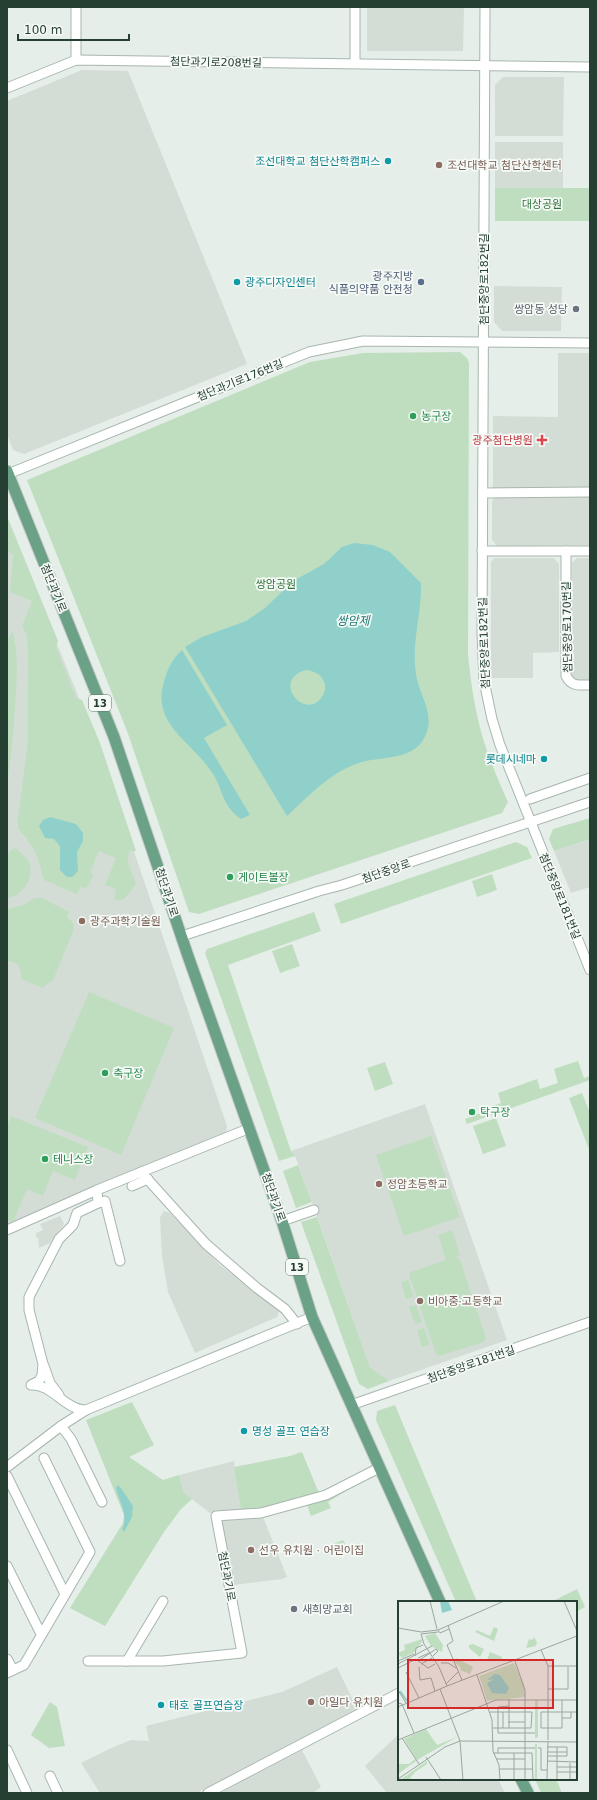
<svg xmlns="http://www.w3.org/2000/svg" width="597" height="1800" font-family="'DejaVu Sans','Noto Sans KR',sans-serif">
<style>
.built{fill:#d3ddd6}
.green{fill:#bfdec0}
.water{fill:#90d0cb;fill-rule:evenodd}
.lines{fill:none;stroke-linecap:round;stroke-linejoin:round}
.minor-casing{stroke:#a8b6ae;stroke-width:11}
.major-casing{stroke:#c2c9c6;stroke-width:13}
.minor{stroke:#fff;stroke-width:9}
.major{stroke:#6ba187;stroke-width:11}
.culture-dot{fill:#0f9aa8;stroke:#f6faf7;stroke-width:1.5}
.education-dot{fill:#8d6e63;stroke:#f6faf7;stroke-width:1.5}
.service-dot{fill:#5c6f8a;stroke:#f6faf7;stroke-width:1.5}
.worship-dot{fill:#6b7280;stroke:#f6faf7;stroke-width:1.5}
.leisure-dot{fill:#2e9e5b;stroke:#f6faf7;stroke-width:1.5}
.health-dot{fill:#e0444e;stroke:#f6faf7;stroke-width:1.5}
.labels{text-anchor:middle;stroke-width:3.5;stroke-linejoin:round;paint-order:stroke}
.shield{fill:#f6faf7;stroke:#64776d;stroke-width:1}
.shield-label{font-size:10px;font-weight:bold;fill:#253f32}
.street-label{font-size:11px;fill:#253f32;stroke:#f6faf7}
.culture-label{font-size:11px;fill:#0d838f;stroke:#f6faf7;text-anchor:start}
.education-label{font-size:11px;fill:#785e54;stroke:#f6faf7;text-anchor:start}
.park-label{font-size:11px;fill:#30743b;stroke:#f6faf7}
.service-label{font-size:11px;fill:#4e5e75;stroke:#f6faf7;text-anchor:end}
.worship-label{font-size:11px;fill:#5b616d;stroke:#f6faf7;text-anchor:end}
.leisure-label{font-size:11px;fill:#27864d;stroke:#f6faf7;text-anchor:start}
.health-label{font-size:11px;fill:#be3a42;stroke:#f6faf7;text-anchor:end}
.water-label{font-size:12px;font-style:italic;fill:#217973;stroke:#f6faf7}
.inset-river{fill:none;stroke:#90d0cb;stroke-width:2}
.inset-road{fill:none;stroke:#98a89f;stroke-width:1}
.view{fill:#d62828;fill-opacity:0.15;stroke:#d62828;stroke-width:2}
.inset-edge{fill:none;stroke:#253f32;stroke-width:2}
</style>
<rect width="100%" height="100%" fill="#e5eee8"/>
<g class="built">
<polygon points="367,7 464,7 463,51 367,51"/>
<polygon points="82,70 128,71 247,364 24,454 13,450 7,434 7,101"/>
<polygon points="503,77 564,77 563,136 495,136 495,85"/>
<rect x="495" y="142" width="68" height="46"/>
<polygon points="494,286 562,287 561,331 502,331 494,322"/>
<polygon points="558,353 590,353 590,488 493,488 493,416 558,417"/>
<polygon points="496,496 590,496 590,545 497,546 492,540 492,501"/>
<polygon points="7,521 98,745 227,1126 226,1132 7,1227"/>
<polygon points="494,558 554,558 559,564 559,652 533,653 533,678 491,678 491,562"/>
<polygon points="577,558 590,558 590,681 577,681 572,676 572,563"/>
<polygon points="590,839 590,887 571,893 554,851"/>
<polygon points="425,1104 507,1340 389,1381 370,1367 312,1202 295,1156 291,1151"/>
<polygon points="164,1211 170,1213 220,1265 280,1309 277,1317 195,1353 168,1292 162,1256 160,1217"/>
<polygon points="60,1216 64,1224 50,1243 39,1248 38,1237 36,1238 36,1233 43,1230 40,1224"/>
<polygon points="234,1461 241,1510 210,1513 184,1493 179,1475"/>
<polygon points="263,1517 287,1577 282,1579 233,1585 220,1524 222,1520"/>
<polygon points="337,1667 357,1709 197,1793 100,1793 81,1763 109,1749 131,1740 149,1741 146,1726 282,1692"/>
<polygon points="399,1734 399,1779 498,1779 505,1793 387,1793 365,1766"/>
<polygon points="302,1750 321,1787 313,1793 225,1793 224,1791"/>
</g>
<g class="green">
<rect x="495" y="188" width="95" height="33"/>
<path d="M460 352 467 358 469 363 468 654C471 686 476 718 486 748 492 766 500 784 508 802L502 813 199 914 189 912 127 731 27 480 310 362 363 353Z"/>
<path d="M7 516 58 641 56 647 76 698 82 700 100 743 136 851H129L128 863 136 884 124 899 118 901 114 899 116 889 105 885 116 858 99 851 90 872 94 874 86 889 81 886 77 894 44 880C38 857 35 846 18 829V818L28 742V651L27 635 22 626 32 601 10 592 13 555 7 551Z"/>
<path d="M12 631C20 655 16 683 15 708 13 733 12 757 7 782V642Z"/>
<polygon points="590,818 590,839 554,851 549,839 553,829"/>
<polygon points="516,842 527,847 532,858 341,924 334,904"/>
<path d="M15 848C21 853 28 858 30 865 33 880 22 896 7 898V857L10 851Z"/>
<polygon points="492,874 497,890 477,897 472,881"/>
<path d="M35 898H42L69 912 67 917 73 923 74 929 53 980 42 988 21 979C22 969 18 961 7 961V909L23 905Z"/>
<polygon points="314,912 321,931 228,965 291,1151 295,1156 279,1161 205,953 207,949"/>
<polygon points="292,944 300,966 280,973 272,951"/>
<polygon points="89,992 174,1028 121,1155 35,1118"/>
<polygon points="578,1061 584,1078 590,1076 590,1080 467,1124 465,1119 484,1112 483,1109 501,1103 498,1093 537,1079 540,1089 558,1083 554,1069"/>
<polygon points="385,1062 393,1084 375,1091 367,1068"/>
<polygon points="582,1093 590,1113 590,1152 569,1098"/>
<polygon points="11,1116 88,1147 75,1180 53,1171 43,1196 27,1189 13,1222 7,1220 7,1127"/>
<polygon points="496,1118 506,1146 483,1154 473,1126"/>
<polygon points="431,1136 460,1217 404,1236 376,1155"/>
<polygon points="298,1165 312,1202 296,1208 283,1171"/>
<polygon points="317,1217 370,1367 389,1381 368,1389 359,1384 301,1222"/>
<polygon points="452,1230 460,1255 456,1257 460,1260 486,1338 484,1342 439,1356 436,1354 409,1274 411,1272 446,1260 438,1235"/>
<polygon points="408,1280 414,1297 406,1299 401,1282"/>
<polygon points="416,1305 422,1322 415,1324 409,1307"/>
<polygon points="424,1328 430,1345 422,1347 417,1330"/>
<polygon points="132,1402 154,1445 129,1457 163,1480 179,1475 184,1493 192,1499 181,1509 164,1532 105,1626 70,1608 123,1523 124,1515 86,1420"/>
<polygon points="395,1405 477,1602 456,1602 376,1420 377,1411"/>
<polygon points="302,1452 319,1493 262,1508 241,1510 234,1467 290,1456"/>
<polygon points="356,1482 357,1484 328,1502 331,1508 311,1516 307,1505 328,1499"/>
<polygon points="343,1540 345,1544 327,1555 324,1548"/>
<polygon points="577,1589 585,1607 576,1612 576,1602 551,1602"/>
<polygon points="50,1702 57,1707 65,1746 49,1748 31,1735"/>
<polygon points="535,1779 556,1779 562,1793 541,1793"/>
</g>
<g class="water">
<path d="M354 543 373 545 390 552 421 583C422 613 411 644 416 674 419 696 438 717 423 740 410 761 380 756 359 763 329 773 310 795 287 816L185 647 202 637 246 621 265 608 293 581 324 564 342 547ZM306 670C319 671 330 682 323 695 307 724 269 680 306 670Z"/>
<path d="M182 650 227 725 204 738 250 815 241 819C220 804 224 789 211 771 192 742 151 724 164 682 167 670 172 659 182 650Z"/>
<polygon points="50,817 76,824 83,833 83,841 77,852 78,871 72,877 67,877 60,870 60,846 54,839 45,838 39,826 43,820"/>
<path d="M118 1485 121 1488 133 1506 132 1517 124 1532 122 1529C129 1515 119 1502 116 1488Z"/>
</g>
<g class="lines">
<defs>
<g id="minor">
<polyline points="76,7 76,60"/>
<polyline points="485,7 482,633 484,681 492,719 500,745 590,970"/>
<polyline points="355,63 355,7"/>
<polyline points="7,88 76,60 590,67"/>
<polyline points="8,474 309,352 363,341 590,343"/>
<polyline points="483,493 590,492"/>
<polyline points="482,551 590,551"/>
<path d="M566 551V676C572 687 579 685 590 685"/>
<polyline points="530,799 590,778"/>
<polyline points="182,936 319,891 342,885 590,802"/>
<polyline points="141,1172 206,1244 257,1288 285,1309 297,1324"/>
<polyline points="132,1186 148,1179"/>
<polyline points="98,1203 105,1201 120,1261"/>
<polyline points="282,1221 314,1210"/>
<polyline points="7,1230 97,1190 250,1128"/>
<polyline points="44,1366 50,1383 59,1395"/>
<polyline points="33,1384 39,1381 42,1375 43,1364 29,1310 29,1297 59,1239 73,1225 77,1213 98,1203 97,1190"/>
<path d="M31 1385C51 1383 65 1410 86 1410"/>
<polyline points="351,1405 590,1322"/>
<polyline points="61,1426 71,1439 102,1502"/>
<polyline points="7,1467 61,1426 86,1410 312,1317"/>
<polyline points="7,1476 65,1594"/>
<polyline points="7,1566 41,1634"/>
<polyline points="7,1659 13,1670"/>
<polyline points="88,1661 163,1661 242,1653 216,1516 261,1513 326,1495 379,1468"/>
<polyline points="127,1661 163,1601"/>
<polyline points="7,1673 24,1665 90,1552 44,1458"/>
<polyline points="7,1750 27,1793"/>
<polyline points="50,1776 58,1793"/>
<polyline points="208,1793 399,1693"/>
</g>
<g id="major">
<polyline points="7,471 114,737 188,956 282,1221 312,1317 440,1602"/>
<polyline points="521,1779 528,1793"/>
</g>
</defs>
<use href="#minor" class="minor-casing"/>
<use href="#major" class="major-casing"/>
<use href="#minor" class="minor"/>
<use href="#major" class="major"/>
</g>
<g class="culture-dot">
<circle cx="388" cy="161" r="4"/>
<circle cx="237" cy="282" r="4"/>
<circle cx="544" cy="759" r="4"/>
<circle cx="244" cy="1431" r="4"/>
<circle cx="161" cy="1705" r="4"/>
</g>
<g class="education-dot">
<circle cx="439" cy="165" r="4"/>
<circle cx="82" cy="921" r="4"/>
<circle cx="379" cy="1184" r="4"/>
<circle cx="420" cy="1301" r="4"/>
<circle cx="251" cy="1550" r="4"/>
<circle cx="311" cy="1702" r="4"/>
</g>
<circle class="service-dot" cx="421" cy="282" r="4"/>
<g class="worship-dot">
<circle cx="576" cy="309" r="4"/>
<circle cx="294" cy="1609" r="4"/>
</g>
<g class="leisure-dot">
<circle cx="413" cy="416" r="4"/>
<circle cx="230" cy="877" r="4"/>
<circle cx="105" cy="1073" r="4"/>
<circle cx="472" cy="1112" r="4"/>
<circle cx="45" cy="1159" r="4"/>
</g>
<path class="health-dot" d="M540 434h4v4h4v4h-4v4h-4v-4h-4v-4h4z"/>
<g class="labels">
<g class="shield">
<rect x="89" y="695" width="22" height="16" rx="3"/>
<rect x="286" y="1259" width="22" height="16" rx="3"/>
</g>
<g class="shield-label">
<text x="100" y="707">13</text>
<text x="297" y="1271">13</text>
</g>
<g class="street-label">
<text transform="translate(216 62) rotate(1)" y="4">첨단과기로208번길</text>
<text transform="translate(484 279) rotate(-90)" y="4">첨단중앙로182번길</text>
<text transform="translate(240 380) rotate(-22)" y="4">첨단과기로176번길</text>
<text transform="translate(54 588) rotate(68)" y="4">첨단과기로</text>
<text transform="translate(567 627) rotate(-91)" y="4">첨단중앙로170번길</text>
<text transform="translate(484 643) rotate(-92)" y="4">첨단중앙로182번길</text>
<text transform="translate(386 871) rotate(-19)" y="4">첨단중앙로</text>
<text transform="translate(167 892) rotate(72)" y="4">첨단과기로</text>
<text transform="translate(560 896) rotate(68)" y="4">첨단중앙로181번길</text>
<text transform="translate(274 1197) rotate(71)" y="4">첨단과기로</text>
<text transform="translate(471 1364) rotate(-19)" y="4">첨단중앙로181번길</text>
<text transform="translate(227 1576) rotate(79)" y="4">첨단과기로</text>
</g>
<g class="culture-label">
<text x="380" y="165" text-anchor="end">조선대학교 첨단산학캠퍼스</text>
<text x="245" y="286">광주디자인센터</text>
<text x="536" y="763" text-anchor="end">롯데시네마</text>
<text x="252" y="1435">명성 골프 연습장</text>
<text x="169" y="1709">태호 골프연습장</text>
</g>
<g class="education-label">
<text x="447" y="169">조선대학교 첨단산학센터</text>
<text x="90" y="925">광주과학기술원</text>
<text x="387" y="1188">정암초등학교</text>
<text x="428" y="1305">비아중·고등학교</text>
<text x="259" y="1554">선우 유치원 · 어린이집</text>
<text x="319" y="1706">아일다 유치원</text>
</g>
<g class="park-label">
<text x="542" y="208">대상공원</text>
<text x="276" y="588">쌍암공원</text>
</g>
<g class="service-label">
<text x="413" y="280">광주지방<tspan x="413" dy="13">식품의약품 안전청</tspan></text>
</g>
<g class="worship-label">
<text x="568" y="313">쌍암동 성당</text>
<text x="302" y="1613" text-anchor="start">새희망교회</text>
</g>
<g class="leisure-label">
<text x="421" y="420">농구장</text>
<text x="238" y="881">게이트볼장</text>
<text x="113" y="1077">축구장</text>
<text x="480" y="1116">탁구장</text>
<text x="53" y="1163">테니스장</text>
</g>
<g class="health-label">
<text x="533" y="444">광주첨단병원</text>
</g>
<g class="water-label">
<text x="353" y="625">쌍암제</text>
</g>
</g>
<g transform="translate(398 1601)">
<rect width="179" height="179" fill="#e5eee8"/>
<path d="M96 26 100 28 96 40 77 31 79 29 92 35ZM37 32 45 44 44 51 33 45 27 35ZM136 36 139 41 138 45 128 47 131 38 134 39ZM24 38V41L15 52 4 57 0 52 7 49 6 44ZM75 43 86 48 82 56 71 47V44ZM92 51 104 56V60L89 59ZM58 57 75 66 72 73 62 69 63 67 56 60ZM116 62 126 84 127 96 89 100 81 75ZM137 99H140V136L137 137ZM28 128 39 144 59 136 19 159 6 138ZM137 143H139V179H137ZM17 158 18 160 0 173V163H11ZM29 160V163L17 171 12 177 14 179H2Z" fill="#bfdec0"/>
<path d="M42 0H50L54 9 44 12ZM97 73 102 74 111 87 108 93 94 92 89 82 97 78 89 79Z" fill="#90d0cb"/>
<path class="inset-river" d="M2 90 9 100"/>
<path class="inset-road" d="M32 0 39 28M166 0 179 30M50 24 55 40 49 44 64 79M0 27 23 31 40 29M40 29 106 0M40 29 42 32 51 28M40 31 23 33 26 43 41 66 49 85M143 49 150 65V139M17 55 18 47 25 44M20 57 31 52M19 59 30 67 37 63M0 60 16 53M20 60 38 48 40 50 35 55M117 60 127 89V179M43 62H50L58 67M0 63 34 45M23 63 34 57M150 65H179M21 66 22 79 33 77 37 90M0 67 18 58M8 71 21 97M79 74 94 119 95 150 101 164 102 179M48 83 60 71M42 88 62 140 65 179M150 88H170V66M0 89 8 102M111 98V127M164 99V127H143V111H179M0 102 4 103 16 132M111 105 100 106V132H137M0 106 49 85 179 35M92 111H134L133 127H95M105 111V127M164 117H173V111M110 121H127M4 137 21 163M0 139 98 99H179M149 146H169V155H149M159 146V179M140 147H143V169H149M149 151H169M95 152H134L135 179M100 152V147H137M28 156 43 179M98 158H127M149 160 179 161M159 166H179M102 168H134M159 171H179M0 178 47 146 62 140 179 141M116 179V152M149 179 150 140M172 179V162"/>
<path class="view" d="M10 59H155V107H10Z"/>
<rect width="179" height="179" class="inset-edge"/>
</g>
<rect width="597" height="1800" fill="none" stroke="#253f32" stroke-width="16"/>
<path d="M18 34v6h111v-6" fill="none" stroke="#253f32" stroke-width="2"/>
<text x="24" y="34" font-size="12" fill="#253f32" stroke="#f6faf7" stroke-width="3" paint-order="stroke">100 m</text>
</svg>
